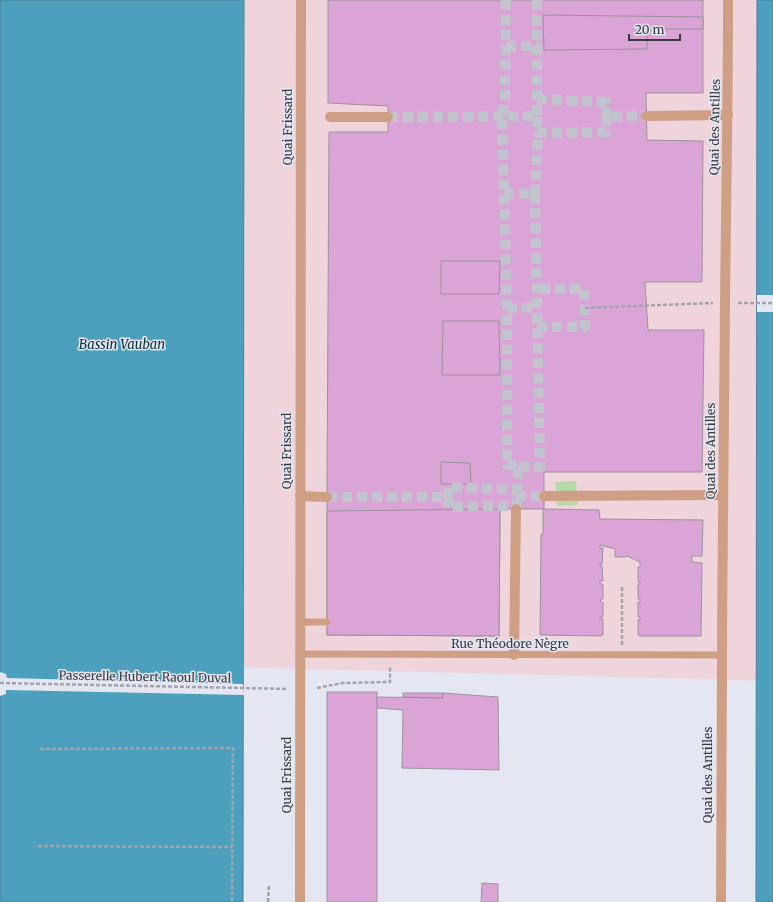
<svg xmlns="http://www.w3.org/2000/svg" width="773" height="902" font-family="Merriweather,serif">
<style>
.commercial{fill:#efd5db}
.green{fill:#b8d9a8}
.water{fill:#4ca0bd;stroke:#468197}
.pier{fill:#e4e6f1}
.building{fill:#dba4d6;stroke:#9b939a}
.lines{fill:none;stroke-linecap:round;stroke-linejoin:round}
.pedestrian-tunnel{stroke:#c2c4cd;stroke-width:10;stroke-dasharray:10 5;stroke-linecap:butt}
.path{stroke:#a2a4ac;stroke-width:2.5;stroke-dasharray:4 2;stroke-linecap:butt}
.service{stroke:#cf9f85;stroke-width:7}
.pedestrian{stroke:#cf9f85;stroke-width:10}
.minor{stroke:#cf9f85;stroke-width:10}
.tertiary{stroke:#cf9f85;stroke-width:10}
.labels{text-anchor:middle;stroke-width:3;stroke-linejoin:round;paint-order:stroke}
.street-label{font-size:12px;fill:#393a3e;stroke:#e4e6f1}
.water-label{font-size:13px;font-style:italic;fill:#062f3b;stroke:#e4e6f1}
</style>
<rect width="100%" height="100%" fill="#e4e6f1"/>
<polygon class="commercial" points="198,0 773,0 773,681 222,667"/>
<polygon class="green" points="576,481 578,505 557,506 555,482"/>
<g class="water">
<polygon points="0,0 244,0 243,902 0,902"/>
<polygon points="757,0 773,0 773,902 756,902"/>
</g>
<g class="pier">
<rect x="757" y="295" width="16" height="17"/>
<polygon points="0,672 6,674 7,678 243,684 244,695 6,690 6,694 0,696"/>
</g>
<g class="building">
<polygon points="328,0 703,0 703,93 646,93 647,140 703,141 702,282 645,282 648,330 704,330 702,472 544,472 544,509 500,509 499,636 327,635 327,484 329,132 388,132 388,106 328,103"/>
<polygon points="543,15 703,17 703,29 647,29 647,49 544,50"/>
<polygon points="441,261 500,261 499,294 441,294"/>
<polygon points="443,321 499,321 500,375 442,375"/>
<polygon points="441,462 470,463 471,484 441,484"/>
<polygon points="500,509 499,636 327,635 327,511"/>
<polygon points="543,509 599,510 600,519 703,520 702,556 692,556 692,562 702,563 701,636 640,636 638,635 638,620 640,620 640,617 638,617 638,602 640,602 640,599 638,599 638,584 640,584 640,582 638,582 638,567 640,567 640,562 627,556 626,557 615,557 615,549 600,545 600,548 603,548 602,564 600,564 600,566 602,566 603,581 600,581 600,584 603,584 603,599 600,599 601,602 603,602 603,617 600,617 600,619 603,619 603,635 601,635 601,636 540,635 541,534 543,534"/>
<rect x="327" y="692" width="50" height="210"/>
<polygon points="403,693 443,693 443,698 403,697"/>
<polygon points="443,693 498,697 499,770 402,768 403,710 377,708 377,697 443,698"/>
<polygon points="482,883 498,884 498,902 481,902"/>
</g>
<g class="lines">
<g class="pedestrian-tunnel">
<polyline points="506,0 505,99 502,116 507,309 507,465 519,466 516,509"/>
<polyline points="537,0 537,46"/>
<polyline points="506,46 537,46 537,116"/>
<polyline points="537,99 606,102 606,117"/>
<polyline points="388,117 537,116 538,133 606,132 606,117 646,116"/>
<polyline points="504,193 535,194 538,133"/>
<polyline points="507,309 537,307"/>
<polyline points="537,327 585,327 584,289 537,289"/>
<polyline points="519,466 540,467 535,194"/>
<polyline points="516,496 544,496"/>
<polyline points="327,497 448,497 448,487 517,490"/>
<polyline points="448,497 448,507 516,506"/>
</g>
<g class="path">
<polyline points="738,303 773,303"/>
<polyline points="585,308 713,303"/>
<polyline points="622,645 622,587"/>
<polyline points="0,683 288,689"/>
<polyline points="317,688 342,683 390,682 390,666"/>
<polyline points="40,749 233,748 232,902"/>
<polyline points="38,846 232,847"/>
<polyline points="268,902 269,885"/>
</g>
<g class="service">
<polyline points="301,622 327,622"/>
<polyline points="300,654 721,655"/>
</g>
<g class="pedestrian">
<polyline points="646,116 728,115"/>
<polyline points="330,117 388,117"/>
<polyline points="300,496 327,497"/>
<polyline points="544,496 723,495"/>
<polyline points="514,655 516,509"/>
</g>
<path class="minor" d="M721 902C722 703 722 503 725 304 726 202 728 101 728 0"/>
<polyline class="tertiary" points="300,902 301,0"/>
</g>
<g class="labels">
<g class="street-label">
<text transform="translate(288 127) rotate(-90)" y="4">Quai Frissard</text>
<text transform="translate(715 127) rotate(-89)" y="4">Quai des Antilles</text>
<text transform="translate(287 451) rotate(-90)" y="4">Quai Frissard</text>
<text transform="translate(711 451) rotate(-90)" y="4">Quai des Antilles</text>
<text x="510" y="648">Rue Théodore Nègre</text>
<text transform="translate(145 677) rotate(1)" y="4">Passerelle Hubert Raoul Duval</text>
<text transform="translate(287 775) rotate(-90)" y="4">Quai Frissard</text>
<text transform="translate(708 775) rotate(-90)" y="4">Quai des Antilles</text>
</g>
<g class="water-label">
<text x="122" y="349">Bassin Vauban</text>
</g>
</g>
<path d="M629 34v6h51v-6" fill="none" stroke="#393a3e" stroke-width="2"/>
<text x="635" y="34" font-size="12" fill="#393a3e" stroke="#e4e6f1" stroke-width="3" paint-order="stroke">20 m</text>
</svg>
